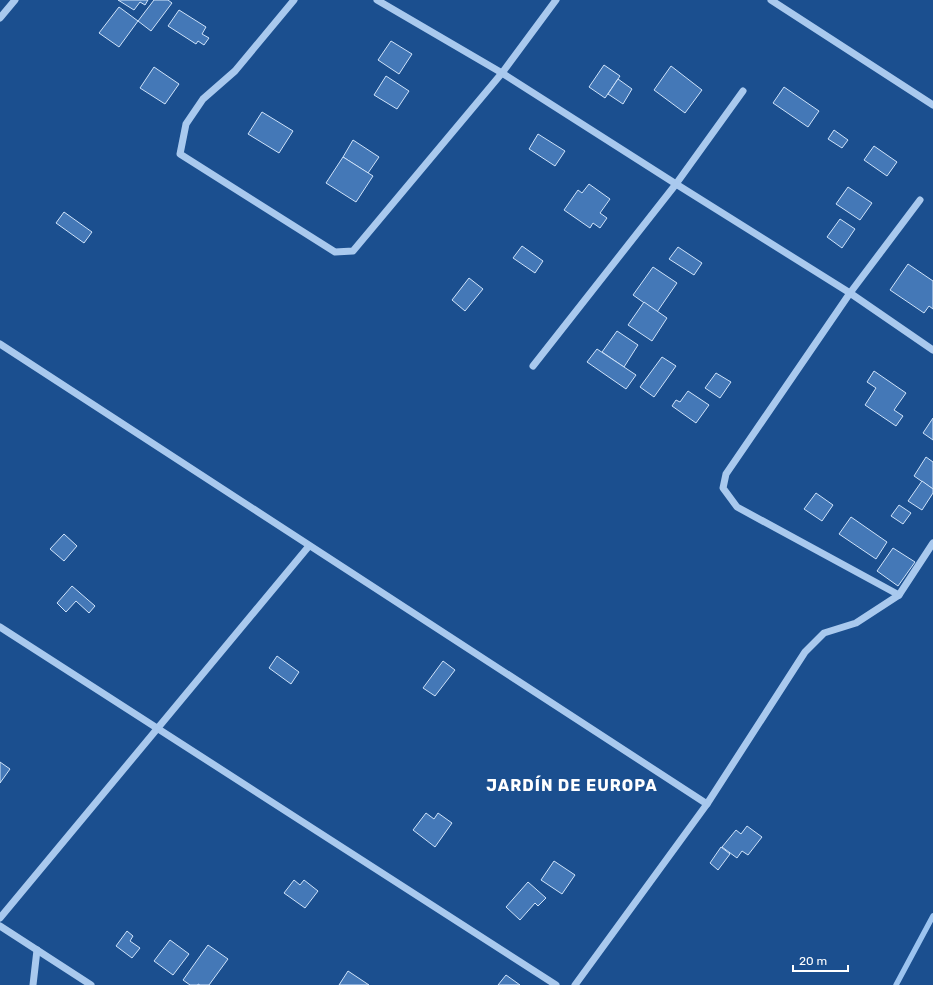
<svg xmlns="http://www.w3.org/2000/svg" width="933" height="985" font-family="Rubik,sans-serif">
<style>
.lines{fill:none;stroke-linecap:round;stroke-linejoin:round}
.stream{stroke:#9cc4f0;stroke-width:5.5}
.building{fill:#4478b7;stroke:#cfe3fa}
.minor{stroke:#a9c9ee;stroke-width:7}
.labels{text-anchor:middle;stroke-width:4;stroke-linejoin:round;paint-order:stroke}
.district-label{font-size:16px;font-weight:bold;letter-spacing:1px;fill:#fff;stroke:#1b4f8f}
</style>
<rect width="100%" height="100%" fill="#1b4f8f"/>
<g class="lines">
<polyline class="stream" points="896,985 933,916"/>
</g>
<g class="building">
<polygon points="118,0 148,0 145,5 140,2 134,10"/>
<polygon points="154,0 168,0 172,3 151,31 138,21"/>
<polygon points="119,7 138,21 119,47 99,33"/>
<polygon points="179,10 206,27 202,34 209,38 204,45 198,41 196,44 168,26"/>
<polygon points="391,41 412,54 399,74 378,60"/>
<polygon points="604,65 620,76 605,98 589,87"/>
<polygon points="671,66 702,90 685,113 654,90"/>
<polygon points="154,67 179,84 165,104 140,88"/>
<polygon points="386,76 409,91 397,109 374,95"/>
<polygon points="618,79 632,89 623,104 608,94"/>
<polygon points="784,87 819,111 808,127 773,103"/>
<polygon points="262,112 293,131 279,153 248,134"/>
<polygon points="834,130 848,140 842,148 828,139"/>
<polygon points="538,134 565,151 555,166 529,149"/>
<polygon points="353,140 379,157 368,173 343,157"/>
<polygon points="874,146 897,162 887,176 864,160"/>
<polygon points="343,157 373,176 356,202 326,183"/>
<polygon points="589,184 610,199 600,213 607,218 600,228 593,223 590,228 564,210 578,190 582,193"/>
<polygon points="848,187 872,203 860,220 836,204"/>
<polygon points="64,212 92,232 84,243 56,223"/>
<polygon points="840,219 855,229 842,248 827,237"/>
<polygon points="522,246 543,261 535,273 513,258"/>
<polygon points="678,247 702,263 694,275 669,259"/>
<polygon points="908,264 933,281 933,309 929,306 924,313 890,290"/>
<polygon points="653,267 677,283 657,312 633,295"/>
<polygon points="469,278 483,289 465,311 452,300"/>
<polygon points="644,302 667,318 652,341 628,325"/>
<polygon points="617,331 638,345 624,367 602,352"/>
<polygon points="597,349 636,375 626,389 587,362"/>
<polygon points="662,357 676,366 654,397 640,387"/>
<polygon points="874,371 906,393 894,410 903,416 896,426 865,405 876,388 867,382"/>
<polygon points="716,373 731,382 720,398 705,388"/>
<polygon points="688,391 709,405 696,423 672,406 676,400 680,402"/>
<polygon points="933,418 933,440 923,433"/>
<polygon points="926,457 933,462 933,489 914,476"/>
<polygon points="922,481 933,489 933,493 922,510 908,501"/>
<polygon points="816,493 833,505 822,521 804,509"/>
<polygon points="899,505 911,513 903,524 891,516"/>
<polygon points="851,517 887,542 876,559 839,534"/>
<polygon points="64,534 77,546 64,561 50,549"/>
<polygon points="893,548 915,562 898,586 877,571"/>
<polygon points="72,586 95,606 89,613 76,601 66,612 57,603"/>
<polygon points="277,656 299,672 291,684 269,668"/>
<polygon points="443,661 455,670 435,696 423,688"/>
<polygon points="0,762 10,769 0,783"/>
<polygon points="426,813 434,819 438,813 452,823 435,847 413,830"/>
<polygon points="747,826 762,837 748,855 742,851 737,858 722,847 736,830 741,834"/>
<polygon points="721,847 730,854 718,870 710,863"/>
<polygon points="554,861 575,875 562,894 541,880"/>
<polygon points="294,880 300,885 304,880 318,891 305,908 284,893"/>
<polygon points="528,882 546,898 538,906 535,903 520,920 506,907"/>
<polygon points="127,931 133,936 130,941 140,948 132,958 116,946"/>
<polygon points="170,940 189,954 173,975 154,961"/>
<polygon points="208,945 228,959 209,985 200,985 198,984 198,985 190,985 183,980"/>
<polygon points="348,971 369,985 339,985"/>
<polygon points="506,975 520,985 498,985"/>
</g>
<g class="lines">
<g class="minor">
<polyline points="294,0 235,71 203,99 186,124 180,154 335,252 353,251 502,73 556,0"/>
<polyline points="377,0 502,73 676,184 850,293 933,350"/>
<polyline points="771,0 933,105"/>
<polyline points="0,18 15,0"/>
<polyline points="0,344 707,804 575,985"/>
<polyline points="533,366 676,184 743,91"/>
<polyline points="899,595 737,507 723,488 726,474 850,293 920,200"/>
<polyline points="0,627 556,985"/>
<polyline points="707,804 805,652 824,633 856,623 899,595 933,543"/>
<polyline points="0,918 309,546"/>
<polyline points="0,926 91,985"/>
<polyline points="33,985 37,950"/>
</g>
</g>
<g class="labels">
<g class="district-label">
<text x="572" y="791">JARDÍN DE EUROPA</text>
</g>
</g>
<path d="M793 965v6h55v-6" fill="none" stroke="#ffffff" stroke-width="2"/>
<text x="799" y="965" font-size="12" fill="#ffffff" stroke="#1b4f8f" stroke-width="3" paint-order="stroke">20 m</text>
</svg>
